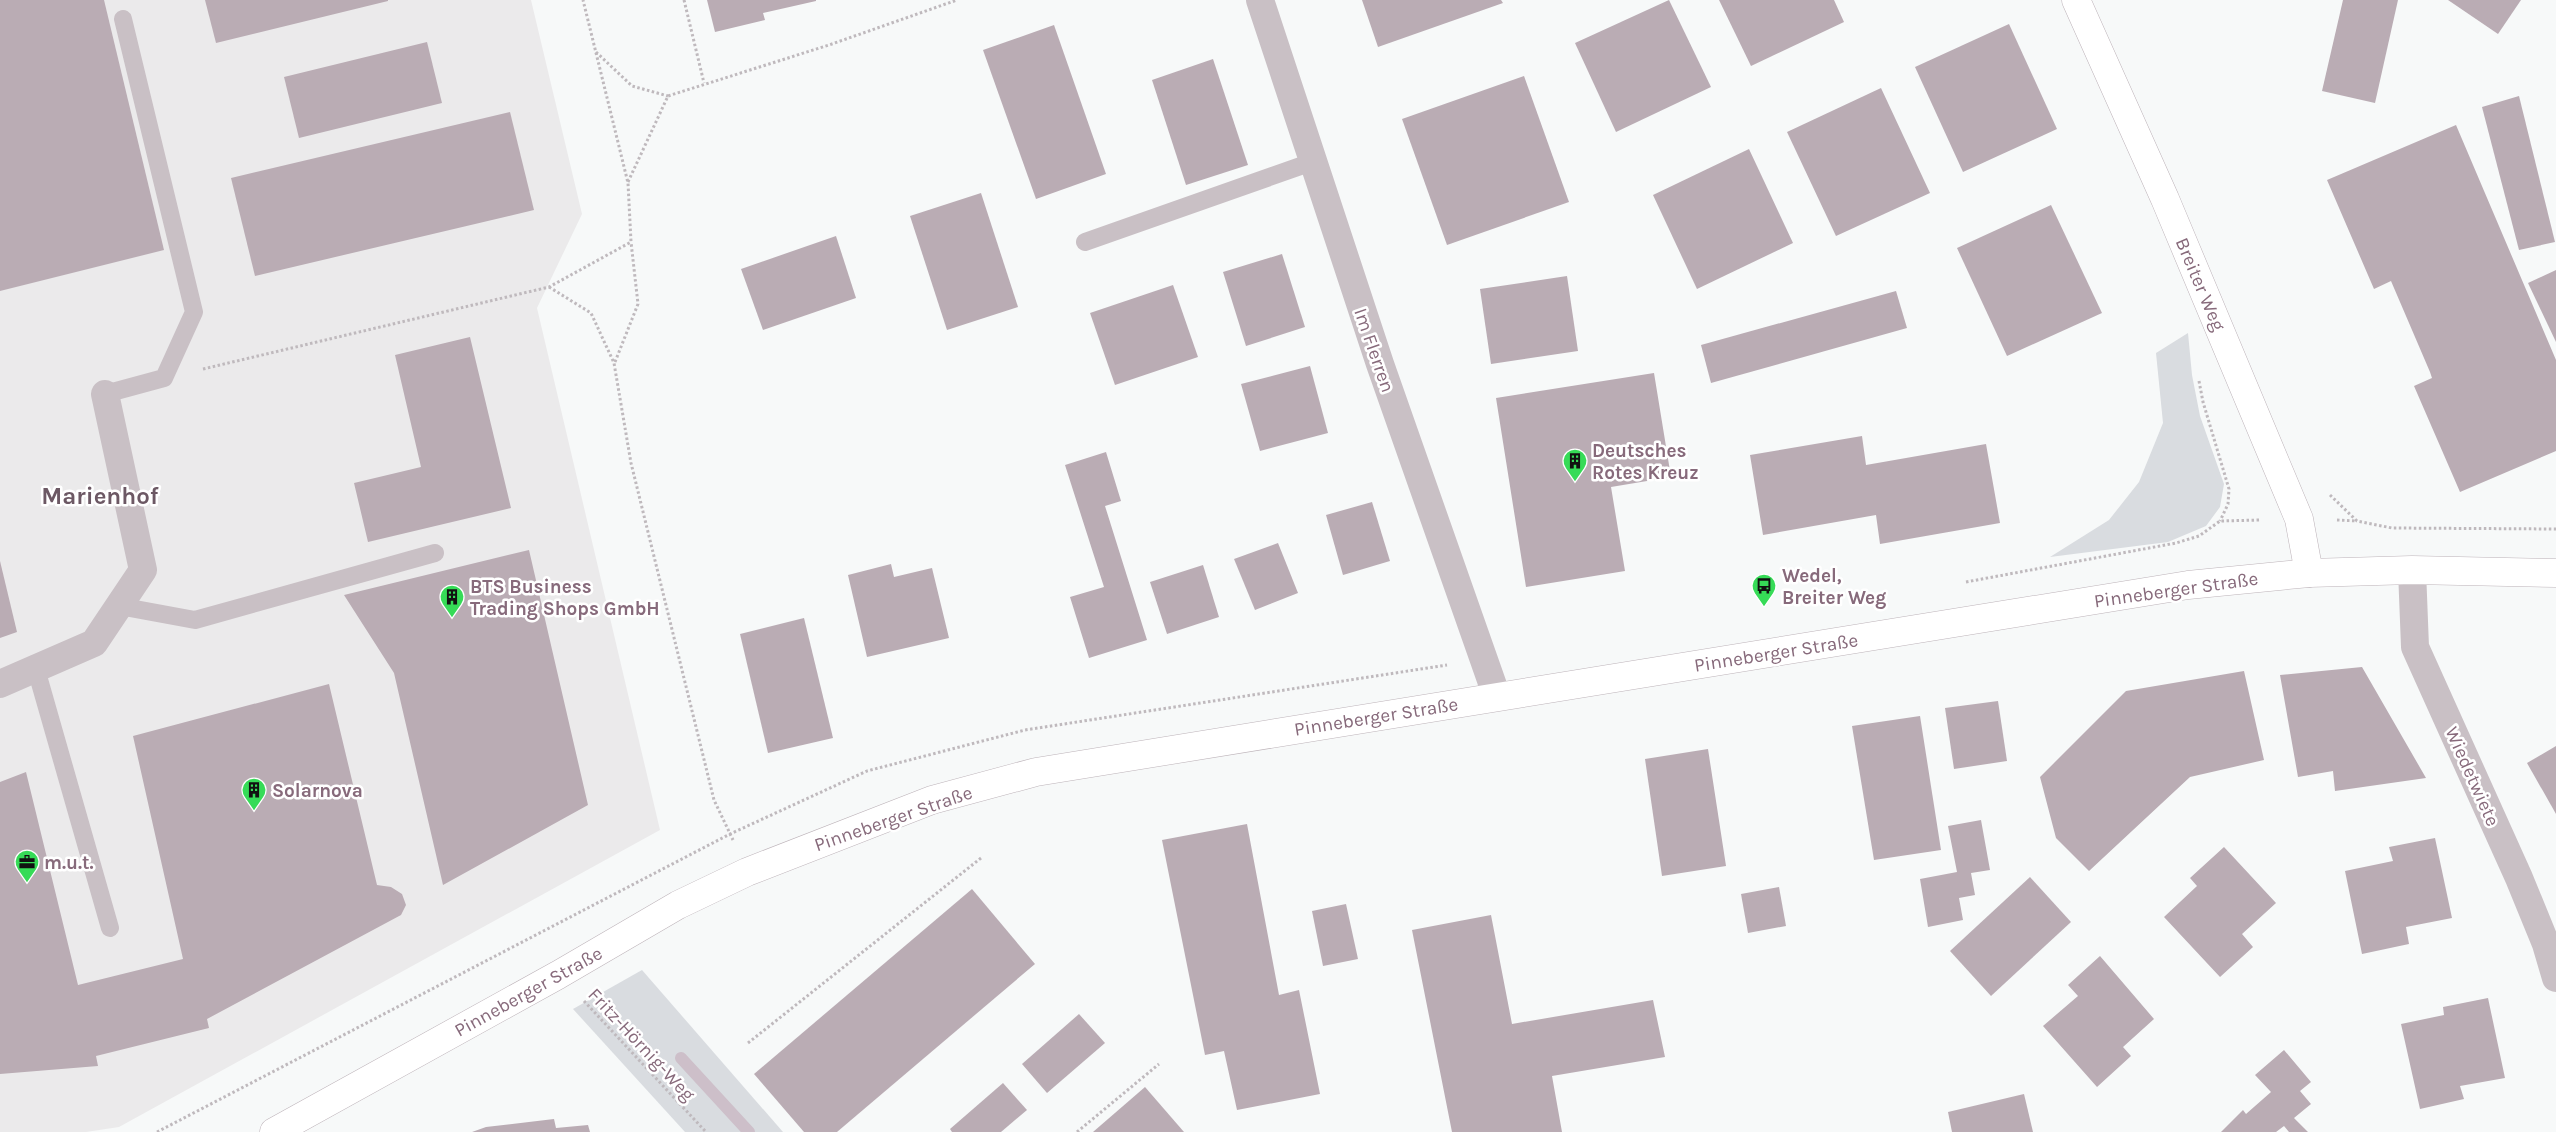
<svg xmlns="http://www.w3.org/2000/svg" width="2556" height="1132" font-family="Karla,sans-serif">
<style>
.built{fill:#ebeaeb}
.green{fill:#d9dce0}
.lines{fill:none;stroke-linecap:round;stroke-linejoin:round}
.stream{stroke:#cdbfc9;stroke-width:12}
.building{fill:#baacb4}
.secondary-casing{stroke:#bdb3b9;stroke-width:29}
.path{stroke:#bfb9bd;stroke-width:3;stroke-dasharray:2.5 2.5;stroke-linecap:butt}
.lane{stroke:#c9c0c5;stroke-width:18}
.street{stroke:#c9c0c5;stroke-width:28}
.secondary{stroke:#fff;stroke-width:28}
.labels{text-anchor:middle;stroke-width:5;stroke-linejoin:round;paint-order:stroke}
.street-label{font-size:19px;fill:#876a7b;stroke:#fff}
.poi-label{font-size:19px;font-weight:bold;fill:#876a7b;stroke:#fff;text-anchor:start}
.district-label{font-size:24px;font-weight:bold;fill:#6c5864;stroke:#fff}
</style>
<rect width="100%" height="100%" fill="#f7f9f9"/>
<polygon class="built" points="0,0 531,0 582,214 537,308 660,830 119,1127 86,1132 0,1132"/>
<g class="green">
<polygon points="2188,333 2192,375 2200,416 2224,484 2220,507 2206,526 2168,542 2050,557 2109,520 2139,482 2163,423 2156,353"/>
<polygon points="642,970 783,1132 685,1132 573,1009"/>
</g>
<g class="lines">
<polyline class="stream" points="681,1058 749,1132"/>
</g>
<g class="building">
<polygon points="0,0 104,0 164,250 0,291"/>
<polygon points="205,0 388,0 388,1 216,43"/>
<polygon points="707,0 816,0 816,1 763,13 765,20 715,32"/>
<polygon points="1362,0 1501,0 1503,3 1378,47"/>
<polygon points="1669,0 1711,87 1616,132 1575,43"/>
<polygon points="1719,0 1834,0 1844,22 1751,66"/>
<polygon points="2343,0 2398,0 2375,103 2322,91"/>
<polygon points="2448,0 2521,0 2498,34"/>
<polygon points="2009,24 2057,129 1963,172 1915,67"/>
<polygon points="1054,25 1106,174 1036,199 983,50"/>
<polygon points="427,42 442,103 299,138 284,77"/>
<polygon points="1213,59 1248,165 1186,185 1152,80"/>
<polygon points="1524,76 1569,202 1447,245 1402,119"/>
<polygon points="1881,88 1930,193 1836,236 1787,132"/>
<polygon points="2519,96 2555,242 2519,250 2482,107"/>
<polygon points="510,112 534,210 255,276 231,178"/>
<polygon points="2456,125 2556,360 2556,451 2460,492 2414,386 2432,378 2430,372 2391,281 2374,289 2327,180"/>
<polygon points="1749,149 1793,243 1697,289 1653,195"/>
<polygon points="981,193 1018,307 947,330 910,216"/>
<polygon points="2051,205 2102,313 2007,356 1957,248"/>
<polygon points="836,236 856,298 763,330 741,269"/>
<polygon points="1282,254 1305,327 1246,346 1223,272"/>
<polygon points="2556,270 2556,342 2528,283"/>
<polygon points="1567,276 1578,351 1491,364 1480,289"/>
<polygon points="1173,285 1198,357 1115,385 1090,313"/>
<polygon points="1896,291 1907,328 1711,383 1701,345"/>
<polygon points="470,337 511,508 368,542 354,483 421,467 395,355"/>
<polygon points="1310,366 1328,433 1260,451 1241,384"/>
<polygon points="1654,373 1671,477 1611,487 1625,571 1526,587 1496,398"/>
<polygon points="1862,436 1866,465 1986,444 2000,523 1880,544 1876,515 1763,535 1750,455"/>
<polygon points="1106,452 1121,501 1105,506 1147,640 1089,658 1070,597 1104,587 1065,465"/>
<polygon points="1372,502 1390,561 1343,575 1326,515"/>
<polygon points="1278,543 1298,593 1255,610 1234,559"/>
<polygon points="529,550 588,805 443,885 394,673 344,595"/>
<polygon points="0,561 17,632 0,638"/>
<polygon points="891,564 894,577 932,568 949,638 867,657 848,575"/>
<polygon points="1203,565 1219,617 1167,634 1150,582"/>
<polygon points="804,618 833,738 768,753 740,634"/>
<polygon points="2362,667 2426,778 2335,791 2333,771 2298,777 2280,675"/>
<polygon points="2244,671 2264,760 2190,777 2089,871 2056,838 2040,777 2126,691"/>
<polygon points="329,684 377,885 391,887 402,894 406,905 401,915 207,1019 209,1028 96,1056 98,1066 0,1074 0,782 26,772 78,985 183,959 133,736"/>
<polygon points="1998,701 2007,761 1954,769 1945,708"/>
<polygon points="1920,716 1941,850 1874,860 1852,726"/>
<polygon points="2556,746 2556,814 2527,763"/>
<polygon points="1708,749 1726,866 1662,876 1645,759"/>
<polygon points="1981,820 1990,870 1971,873 1975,895 1959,898 1963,920 1928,927 1920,879 1957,872 1948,826"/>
<polygon points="1247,824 1279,995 1299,990 1320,1094 1237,1110 1224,1051 1205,1055 1162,840"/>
<polygon points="2435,838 2452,918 2406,927 2409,944 2362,954 2345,871 2393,861 2389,847"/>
<polygon points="2224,847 2276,903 2242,934 2253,947 2220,977 2164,917 2197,886 2190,878"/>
<polygon points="2030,877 2071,922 1991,996 1950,951"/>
<polygon points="1779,887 1786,926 1748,933 1741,894"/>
<polygon points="972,889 1035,964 837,1132 804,1132 754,1074"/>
<polygon points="1346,904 1358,959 1323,966 1312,911"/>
<polygon points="1491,915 1512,1024 1653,1000 1665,1057 1552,1076 1562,1132 1452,1132 1412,930"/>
<polygon points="2100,956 2154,1019 2123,1047 2131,1056 2097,1087 2043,1026 2078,996 2068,985"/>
<polygon points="2488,998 2505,1078 2460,1086 2464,1099 2420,1109 2401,1024 2444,1015 2443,1007"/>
<polygon points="1079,1014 1105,1043 1047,1093 1022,1064"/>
<polygon points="2284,1050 2311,1082 2300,1091 2311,1104 2294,1118 2308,1132 2289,1132 2284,1126 2276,1132 2221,1132 2243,1110 2246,1114 2271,1092 2255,1075"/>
<polygon points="1003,1083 1027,1110 1001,1132 952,1132 950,1129"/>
<polygon points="1145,1087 1184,1132 1093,1132"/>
<polygon points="2024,1094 2033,1132 1952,1132 1948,1112"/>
<polygon points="554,1119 556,1128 588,1125 590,1132 472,1132 486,1127"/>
</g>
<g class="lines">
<defs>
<g id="secondary">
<polyline points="2076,0 2165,199 2299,519 2309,573"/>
<polyline points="274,1132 558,975 678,905 747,872 932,800 1036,772 2188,585 2309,573 2412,570 2556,573"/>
</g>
</defs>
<use href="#secondary" class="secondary-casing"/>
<g class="path">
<polyline points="684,0 704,83"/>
<polyline points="596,52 632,86 668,96"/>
<polyline points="628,182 668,96 829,45 957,0"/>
<polyline points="549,287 591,313 614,363 631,463 714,800 733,840"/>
<polyline points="615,362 638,304 631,242"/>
<polyline points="203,369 549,287 631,242 628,183 583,0"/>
<polyline points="2199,381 2203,402 2229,489 2228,504 2220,521"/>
<polyline points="2330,495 2357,521 2392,528 2556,529"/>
<polyline points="2337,520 2357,521"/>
<polyline points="1966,582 2176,543 2199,536 2220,521 2261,520"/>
<polyline points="584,1001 706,1132"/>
<polyline points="748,1043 981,858"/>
<polyline points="157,1132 730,834 867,771 1025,730 1447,665"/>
<polyline points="1077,1132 1159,1064"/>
</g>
<g class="lane">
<polyline points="1085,242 1312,162"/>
<polyline points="105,394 164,378 194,312 123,19"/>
<polyline points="119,606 195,620 435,553"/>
<polyline points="36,669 110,928"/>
</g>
<g class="street">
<polyline points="1260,0 1380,364 1497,697"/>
<polyline points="2412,570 2415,647 2519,878 2546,944 2556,978"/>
<polyline points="0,684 94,643 143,570 105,394"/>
</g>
<use href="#secondary" class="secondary"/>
</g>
<defs>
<symbol id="building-pin" viewBox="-11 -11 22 30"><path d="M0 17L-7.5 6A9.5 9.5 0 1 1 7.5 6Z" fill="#36db57" stroke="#fff"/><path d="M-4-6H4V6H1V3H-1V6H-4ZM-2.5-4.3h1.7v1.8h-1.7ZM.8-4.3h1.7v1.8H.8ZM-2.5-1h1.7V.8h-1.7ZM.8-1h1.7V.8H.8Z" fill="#111"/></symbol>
<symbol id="bus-pin" viewBox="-11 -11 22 30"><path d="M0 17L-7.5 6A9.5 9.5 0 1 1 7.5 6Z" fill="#36db57" stroke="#fff"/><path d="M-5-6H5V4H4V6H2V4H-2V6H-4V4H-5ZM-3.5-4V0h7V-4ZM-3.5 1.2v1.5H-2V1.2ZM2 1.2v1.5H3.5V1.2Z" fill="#111"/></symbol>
<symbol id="office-pin" viewBox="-11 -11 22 30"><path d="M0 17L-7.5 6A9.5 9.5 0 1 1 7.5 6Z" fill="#36db57" stroke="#fff"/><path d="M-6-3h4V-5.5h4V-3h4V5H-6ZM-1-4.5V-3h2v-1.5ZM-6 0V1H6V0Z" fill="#111"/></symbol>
</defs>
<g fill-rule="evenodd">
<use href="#building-pin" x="1561" y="447" width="28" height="38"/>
<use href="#bus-pin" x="1750" y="572" width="28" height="38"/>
<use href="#building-pin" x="438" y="583" width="28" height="38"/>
<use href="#building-pin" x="240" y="776" width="28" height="38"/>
<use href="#office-pin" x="13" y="848" width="28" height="38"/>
</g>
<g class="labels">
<g class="street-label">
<text transform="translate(2201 284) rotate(67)" y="7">Breiter Weg</text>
<text transform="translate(1375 350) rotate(71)" y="7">Im Flerren</text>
<text transform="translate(2176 589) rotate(-8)" y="7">Pinneberger Straße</text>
<text transform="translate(1776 652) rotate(-9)" y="7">Pinneberger Straße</text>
<text transform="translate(1376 716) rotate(-9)" y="7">Pinneberger Straße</text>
<text transform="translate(2473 776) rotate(66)" y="7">Wiedetwiete</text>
<text transform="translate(893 818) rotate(-19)" y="7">Pinneberger Straße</text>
<text transform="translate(528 991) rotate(-29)" y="7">Pinneberger Straße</text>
<text transform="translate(642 1044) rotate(47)" y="7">Fritz-Hörnig-Weg</text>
</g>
<g class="poi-label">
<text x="1592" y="457">Deutsches<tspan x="1592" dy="22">Rotes Kreuz</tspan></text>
<text x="1782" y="582">Wedel,<tspan x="1782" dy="22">Breiter Weg</tspan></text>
<text x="470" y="593">BTS Business<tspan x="470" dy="22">Trading Shops GmbH</tspan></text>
<text x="272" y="797">Solarnova</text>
<text x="44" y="869">m.u.t.</text>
</g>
<g class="district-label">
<text x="100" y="504">Marienhof</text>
</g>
</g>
</svg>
